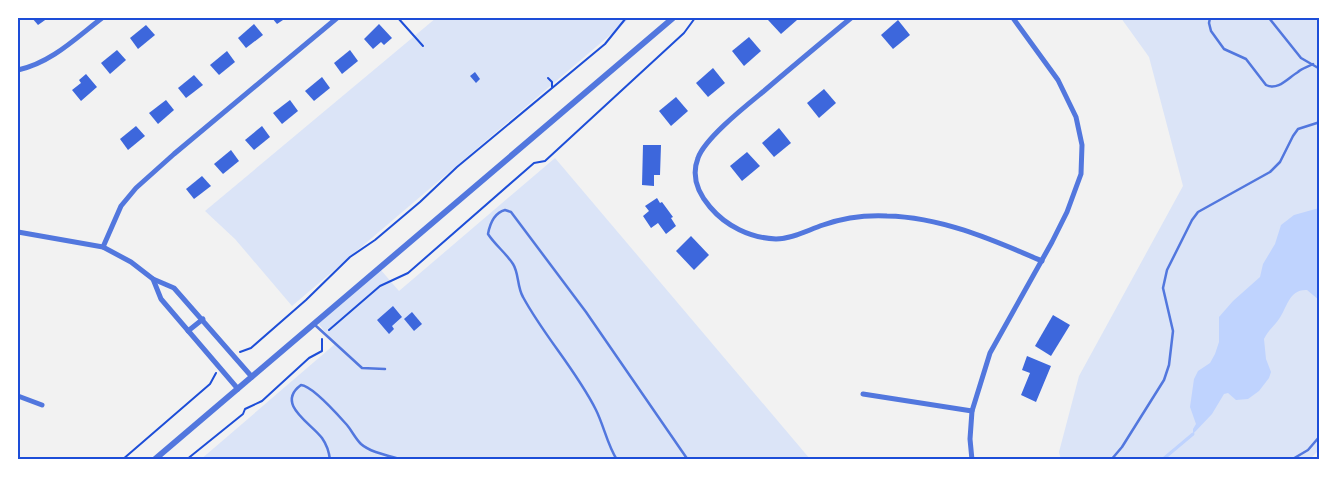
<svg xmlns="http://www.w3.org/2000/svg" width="1337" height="477" font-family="'Fira Sans Condensed',sans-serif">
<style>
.green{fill:#dbe4f7}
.water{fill:#bfd3fe}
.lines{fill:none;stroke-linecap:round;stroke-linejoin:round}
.stream{stroke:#bfd3fe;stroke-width:3}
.building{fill:#3d67dc}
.path{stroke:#1d4ed8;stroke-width:2}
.service{stroke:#5277de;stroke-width:2.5}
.minor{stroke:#5277de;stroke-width:5}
.tertiary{stroke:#5277de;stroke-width:6}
.neatline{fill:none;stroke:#1d4ed8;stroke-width:2}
</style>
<rect width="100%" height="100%" fill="#f2f2f2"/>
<g class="green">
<polygon points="436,18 630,18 292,306 235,239 205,211"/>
<polygon points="1121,18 1319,18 1319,450 1309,460 1061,460 1059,452 1079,376 1183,186 1149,57"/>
<polygon points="555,158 810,459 200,460 335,344 317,322 380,269 399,291"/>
</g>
<path class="water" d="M1319 208V300L1307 290C1289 289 1287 308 1279 319 1274 326 1268 331 1264 339L1266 359 1271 372 1269 378 1259 391 1248 399 1236 400 1228 393 1224 394 1212 414 1193 434V429L1196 424 1190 407 1194 379 1198 371 1210 363 1215 354 1219 342V317L1233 301 1260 277 1263 264 1275 244 1281 225 1294 215Z"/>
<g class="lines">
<polyline class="stream" points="1162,460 1193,434"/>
</g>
<g class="building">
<polygon points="32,18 48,18 38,25"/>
<polygon points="272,18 286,18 277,24"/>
<polygon points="771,18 795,18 797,20 781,34 768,20"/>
<polygon points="898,20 910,35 893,49 881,35"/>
<polygon points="254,24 263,35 246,48 238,38"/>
<polygon points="379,24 392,38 384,45 381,42 373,49 364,39"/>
<polygon points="146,25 155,35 138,49 130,38"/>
<polygon points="749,37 761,51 744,66 732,51"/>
<polygon points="117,50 126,60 110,74 101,63"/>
<polygon points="350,50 358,61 342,74 334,63"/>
<polygon points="227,51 235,62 219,75 210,65"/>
<polygon points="713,68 725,83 708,97 696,83"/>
<polygon points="475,72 480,79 476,83 470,76"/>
<polygon points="86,74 97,87 81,101 72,90 81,83 79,80"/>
<polygon points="194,75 203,85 186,98 178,88"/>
<polygon points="322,77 330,88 314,101 305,91"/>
<polygon points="824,89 836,103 819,118 807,103"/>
<polygon points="676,97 688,111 671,126 659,111"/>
<polygon points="166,100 174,110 158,124 149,113"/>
<polygon points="290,100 298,111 282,124 273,113"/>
<polygon points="136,126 145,136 128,150 120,139"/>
<polygon points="262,126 270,137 254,150 245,140"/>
<polygon points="779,128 791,143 774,157 762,143"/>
<polygon points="643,145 661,145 660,175 654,175 654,186 642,185"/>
<polygon points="231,150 239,161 223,174 214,164"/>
<polygon points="747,152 760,166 742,181 730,166"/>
<polygon points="202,176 211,186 194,199 186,189"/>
<polygon points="657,198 660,203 662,202 673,217 671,218 676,226 666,234 658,223 651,228 643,216 649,211 645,206"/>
<polygon points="691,236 709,255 694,270 676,251"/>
<polygon points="393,306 402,317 392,326 394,329 389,334 377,320"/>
<polygon points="412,312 422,324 414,331 404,319"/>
<polygon points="1053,315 1070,325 1051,356 1035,346"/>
<polygon points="1027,356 1051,366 1036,402 1021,395 1030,373 1022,370"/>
</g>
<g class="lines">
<g class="path">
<polyline points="398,18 423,46"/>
<polyline points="548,78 552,82 552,87"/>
<polyline points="329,330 380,286 408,273 534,163 545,161 684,33 695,18"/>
<polyline points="240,352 251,348 306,300 350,257 375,240 420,202 457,167 605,44 626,18"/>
<polyline points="122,460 210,384 216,373"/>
<polyline points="186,460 243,414 245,409 262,401 309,358 322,351 322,339"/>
</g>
<g class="service">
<path d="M1210 18 1209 23 1211 31 1224 49 1246 59 1266 85C1278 91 1288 78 1298 72 1302 68 1308 67 1313 64"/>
<polyline points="1269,18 1301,58 1320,69"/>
<polyline points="315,325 362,368 385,369"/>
<path d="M330 460C329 451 327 445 322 438 311 423 275 404 301 385 313 386 338 415 347 425 352 431 355 438 361 444 371 453 391 456 404 460"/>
<path d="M617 460C607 444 604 426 596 410 576 370 544 336 523 297 517 287 519 273 513 264 506 253 495 245 488 234 490 223 494 213 505 210L511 212 586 312 688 460"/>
<polyline points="1111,460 1122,447 1164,380 1169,365 1173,331 1163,288 1167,270 1192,220 1198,212 1270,172 1280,162 1293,136 1298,129 1320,122"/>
<polyline points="1291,460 1308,450 1320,436"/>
</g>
<g class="minor">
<path d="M851 18C822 42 793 66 764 91 747 105 705 138 698 158 691 176 698 193 710 207 726 226 750 238 776 239 792 239 808 230 823 225 843 218 866 215 887 216 941 217 993 240 1042 261"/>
<path d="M18 70C51 63 76 38 102 18"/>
<polyline points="18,232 103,247 131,262 153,279 174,288 252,377"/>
<polyline points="103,247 121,206 136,188 174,154 337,18"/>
<polyline points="153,279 161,299 238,389"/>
<polyline points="188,331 203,319"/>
<polyline points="863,394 972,411"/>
<polyline points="18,396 42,405"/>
<polyline points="972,460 970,439 972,411 990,353 1052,242 1067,212 1081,174 1082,145 1076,117 1058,80 1013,18"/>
</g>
<polyline class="tertiary" points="154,460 673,18"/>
</g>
<rect width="1337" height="477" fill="none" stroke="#ffffff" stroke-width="38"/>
<rect x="19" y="19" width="1299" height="439" class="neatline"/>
</svg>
